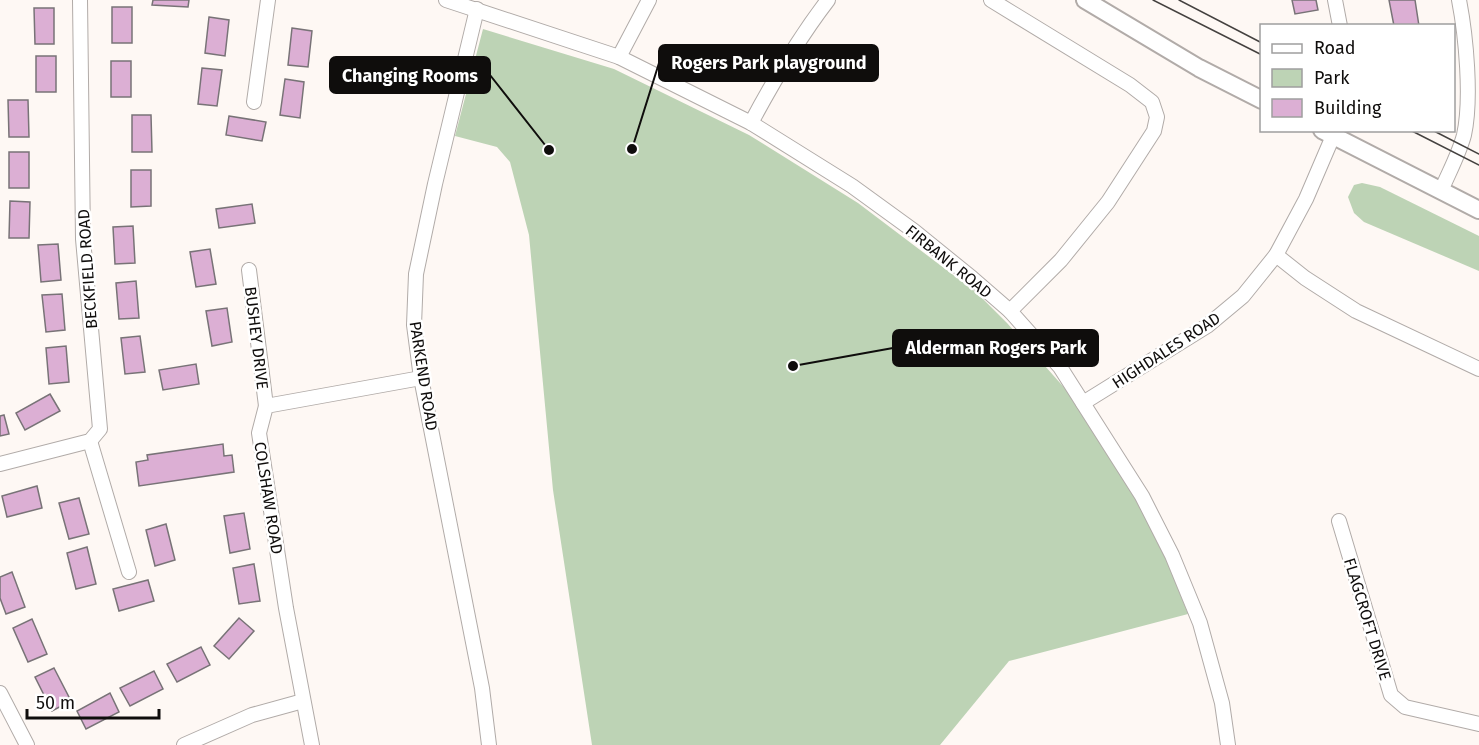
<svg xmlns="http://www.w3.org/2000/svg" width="1479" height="745" font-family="'Fira Sans',sans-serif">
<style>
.green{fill:#bdd3b5}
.building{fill:#dcafd4;stroke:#787377;stroke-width:1.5}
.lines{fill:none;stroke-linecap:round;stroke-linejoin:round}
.minor-casing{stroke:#b1aba8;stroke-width:16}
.tertiary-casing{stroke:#b1aba8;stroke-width:20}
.minor{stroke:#fff;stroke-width:14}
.tertiary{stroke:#fff;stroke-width:16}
.tram{stroke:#44413f;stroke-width:1.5}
.labels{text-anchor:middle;stroke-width:5;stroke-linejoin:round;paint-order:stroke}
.street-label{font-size:16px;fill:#0f0d0c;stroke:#fff}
.leader{fill:none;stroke:#0f0d0c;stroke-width:2}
.callout-dot{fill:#0f0d0c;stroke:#fff;stroke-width:2}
.callout{fill:#0f0d0c;stroke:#0f0d0c;stroke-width:2}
.callout-label{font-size:18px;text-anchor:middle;font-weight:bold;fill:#fff}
</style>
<rect width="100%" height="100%" fill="#fef8f4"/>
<g class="green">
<polygon points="483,29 614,69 749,135 858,203 977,293 1007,323 1076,401 1153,526 1188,614 1009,661 940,745 592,745 553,490 529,235 510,162 497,147 455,136"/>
<polygon points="1362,183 1380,187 1479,236 1479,271 1364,222 1354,213 1348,197 1354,185"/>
</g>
<g class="building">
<polygon points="153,0 189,0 188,7 152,5"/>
<polygon points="1292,0 1316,0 1318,10 1295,14"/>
<polygon points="1389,0 1415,0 1419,26 1394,26"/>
<rect x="112" y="7" width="20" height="36"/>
<polygon points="34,8 54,8 54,44 35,44"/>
<polygon points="209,17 229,20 225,56 205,53"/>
<polygon points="292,28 312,31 308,67 288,65"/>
<rect x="36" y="56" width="20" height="36"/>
<rect x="111" y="61" width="20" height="36"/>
<polygon points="202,68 222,70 217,106 198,104"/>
<polygon points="285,79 304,82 300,118 280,115"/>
<polygon points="8,100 28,100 29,137 9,137"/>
<polygon points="132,115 151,115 152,152 132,152"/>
<polygon points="229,116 266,122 262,141 226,135"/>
<rect x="9" y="152" width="20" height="36"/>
<polygon points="131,170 151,170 151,206 131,207"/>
<polygon points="10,201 30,202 29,238 9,238"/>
<polygon points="252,204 255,223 219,228 216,209"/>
<polygon points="133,226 135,263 115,264 113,227"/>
<polygon points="58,244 61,280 41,282 38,245"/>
<polygon points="210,249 216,284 196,287 190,252"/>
<polygon points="136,281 139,318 119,319 116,283"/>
<polygon points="62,294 65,330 46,332 42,295"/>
<polygon points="227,308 232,342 212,346 206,311"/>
<polygon points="140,336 145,372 125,374 121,338"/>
<polygon points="66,346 69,382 49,384 46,348"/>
<polygon points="196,364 199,384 163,390 159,370"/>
<polygon points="50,394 60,411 25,430 16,413"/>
<polygon points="4,415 9,434 0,436 0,416"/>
<polygon points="223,444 224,456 232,455 234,472 139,486 136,462 148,460 147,455"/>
<polygon points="37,486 42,508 7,517 2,496"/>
<polygon points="79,498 89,534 69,539 59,503"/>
<polygon points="244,513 250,549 230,553 224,516"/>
<polygon points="166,524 175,560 155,566 146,530"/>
<polygon points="87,547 96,584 76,589 67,553"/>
<polygon points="254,564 260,601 239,604 233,568"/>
<polygon points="12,572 25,607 6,614 0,598 0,577"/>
<polygon points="148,580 154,601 119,611 113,589"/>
<polygon points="239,618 254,631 229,659 214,646"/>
<polygon points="32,619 47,654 28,662 13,628"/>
<polygon points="201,647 210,665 177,682 167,664"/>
<polygon points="54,668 71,701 52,711 35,677"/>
<polygon points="154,671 163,689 130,706 120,688"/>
<polygon points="110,693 119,712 86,729 77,711"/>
</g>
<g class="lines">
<defs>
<g id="minor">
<polyline points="446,0 619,57 751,123 852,186 914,231 972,278 1010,311 1060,367 1142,496 1172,555 1200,623 1222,703 1228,745"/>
<polyline points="991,0 1130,85 1152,102 1157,117 1154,131 1108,202 1061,260 1010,311"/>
<polyline points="1335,0 1340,26"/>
<polyline points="477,9 435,184 416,274 414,325 421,378 482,688 489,745"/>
<polyline points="619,57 649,0"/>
<polyline points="254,102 268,0"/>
<path d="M751 123C774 80 798 39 828 0"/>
<path d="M1441 191C1449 172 1459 154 1464 135 1472 99 1466 36 1459 0"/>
<polyline points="1276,255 1305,278 1356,311 1479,369"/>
<polyline points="249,270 266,406"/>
<polyline points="1083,403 1207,326 1243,296 1276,255 1306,199 1333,136"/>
<polyline points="90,441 129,572"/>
<polyline points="0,464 90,441 100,429 83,239 80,0"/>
<polyline points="1339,521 1391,695 1405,707 1479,724"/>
<polyline points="0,693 27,745"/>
<polyline points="184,745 252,715 303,701"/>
<polyline points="312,745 286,608 259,433 266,406 421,378"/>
</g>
<g id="tertiary">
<polyline points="1085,0 1199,68 1262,100"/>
<polyline points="1322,130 1479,210"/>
</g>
</defs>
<use href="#minor" class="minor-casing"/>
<use href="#tertiary" class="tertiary-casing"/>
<use href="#minor" class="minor"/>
<use href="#tertiary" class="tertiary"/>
<g class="tram">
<polyline points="1153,0 1262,55"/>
<polyline points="1179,0 1262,43"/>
<polyline points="1410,130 1479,165"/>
<polyline points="1432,130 1479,154"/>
</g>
</g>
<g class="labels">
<g class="street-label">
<text transform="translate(949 261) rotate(39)" y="6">FIRBANK ROAD</text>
<text transform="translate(87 269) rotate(-94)" y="6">BECKFIELD ROAD</text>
<text transform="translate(257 338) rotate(83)" y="6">BUSHEY DRIVE</text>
<text transform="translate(1166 350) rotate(-33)" y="6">HIGHDALES ROAD</text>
<text transform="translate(424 376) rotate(81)" y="6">PARKEND ROAD</text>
<text transform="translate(269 498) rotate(81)" y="6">COLSHAW ROAD</text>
<text transform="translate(1368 619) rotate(73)" y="6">FLAGCROFT DRIVE</text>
</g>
</g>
<path class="leader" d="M632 149L659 63M549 150L490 75M793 366L893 348"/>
<g class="callout-dot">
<circle cx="632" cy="149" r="6"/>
<circle cx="549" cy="150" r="6"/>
<circle cx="793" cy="366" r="6"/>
</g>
<g class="callout">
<rect x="659" y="45" width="219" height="36" rx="6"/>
<rect x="330" y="57" width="160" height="36" rx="6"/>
<rect x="893" y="330" width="205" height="36" rx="6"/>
</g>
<g class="callout-label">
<text x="769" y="69">Rogers Park playground</text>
<text x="410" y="82">Changing Rooms</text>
<text x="996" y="354">Alderman Rogers Park</text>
</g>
<rect x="1260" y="24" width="195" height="108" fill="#ffffff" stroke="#9f9e9e" stroke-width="1.5"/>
<rect x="1272" y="44" width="30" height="9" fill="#ffffff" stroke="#9f9e9e" stroke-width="1.5"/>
<text x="1314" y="54" font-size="18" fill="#0f0d0c">Road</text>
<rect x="1272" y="69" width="30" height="18" fill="#bdd3b5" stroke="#9f9e9e" stroke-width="1.5"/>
<text x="1314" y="84" font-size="18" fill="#0f0d0c">Park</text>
<rect x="1272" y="99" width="30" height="18" fill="#dcafd4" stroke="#9f9e9e" stroke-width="1.5"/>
<text x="1314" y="114" font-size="18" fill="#0f0d0c">Building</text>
<path d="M27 709v9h132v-9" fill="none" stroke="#0f0d0c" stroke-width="3"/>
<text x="36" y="709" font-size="18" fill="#0f0d0c" stroke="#ffffff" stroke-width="4.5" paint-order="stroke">50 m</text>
</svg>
